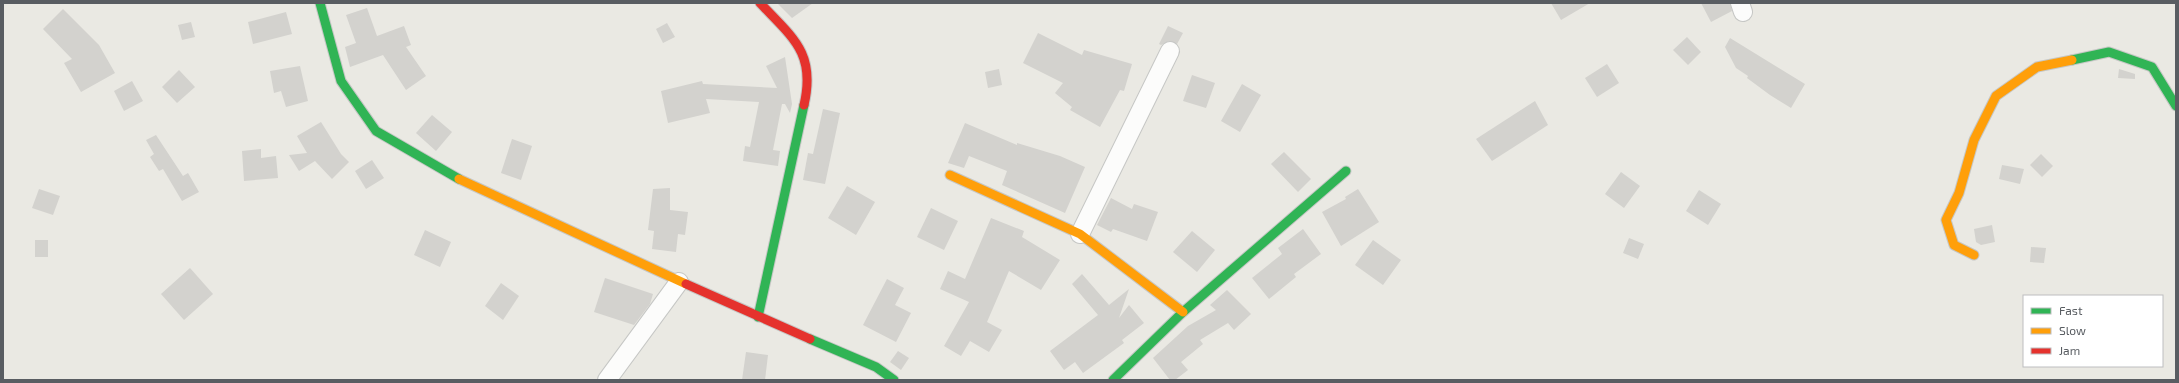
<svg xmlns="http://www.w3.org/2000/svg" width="2179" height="383" font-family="'Exo 2',sans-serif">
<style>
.building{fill:#d3d2ce}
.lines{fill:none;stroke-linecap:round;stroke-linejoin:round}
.street-casing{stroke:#c6c7c5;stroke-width:20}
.fast-casing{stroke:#c6c7c5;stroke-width:11}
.slow-casing{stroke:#c6c7c5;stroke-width:11}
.jam-casing{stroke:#c6c7c5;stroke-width:11}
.street{stroke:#fcfcfb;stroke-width:18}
.fast{stroke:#30b455;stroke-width:9}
.slow{stroke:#ff9f0a;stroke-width:9}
.jam{stroke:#e5322d;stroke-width:9}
</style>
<rect width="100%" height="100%" fill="#eae9e3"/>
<g class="building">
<polygon points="777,3 813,3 792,18"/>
<polygon points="1551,3 1590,3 1561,20"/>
<polygon points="1701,3 1730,3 1732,11 1711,22"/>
<polygon points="367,8 377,36 404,26 411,45 406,47 426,76 406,90 383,55 350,67 345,47 356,43 346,15"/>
<polygon points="63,9 99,45 115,73 81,92 64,63 72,59 43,29"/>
<polygon points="286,12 292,34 253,44 248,22"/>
<polygon points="191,22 195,37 182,40 178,25"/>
<polygon points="667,23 675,37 663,43 656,29"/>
<polygon points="1168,26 1183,33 1177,44 1169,41 1161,45 1159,44"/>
<polygon points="1038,33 1082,55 1084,50 1132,64 1124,91 1120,90 1100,127 1070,110 1072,107 1055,93 1063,83 1023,63"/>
<polygon points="1687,37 1701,52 1688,65 1673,50"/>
<polygon points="1730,38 1805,84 1791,108 1770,95 1747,78 1748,76 1736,68 1725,47"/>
<polygon points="785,57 792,104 790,113 785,104 782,104 773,150 780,151 778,166 743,161 745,146 750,147 759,102 706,99 710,113 668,123 661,91 702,81 703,84 777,88 766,66"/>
<polygon points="1607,64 1619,83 1597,97 1585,78"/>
<polygon points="300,66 308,101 286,107 281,91 274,93 270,71"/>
<polygon points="999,69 1002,85 988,88 985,72"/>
<polygon points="2119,69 2135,74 2135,79 2118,78"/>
<polygon points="179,70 195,87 177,103 162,87"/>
<polygon points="1192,75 1215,83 1206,108 1183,101"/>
<polygon points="132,81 143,101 124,111 114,91"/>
<polygon points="1242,84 1261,95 1240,132 1221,121"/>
<polygon points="1535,101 1548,125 1492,161 1476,139"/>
<polygon points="823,109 840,113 825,184 803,180 808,153 813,154"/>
<polygon points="432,115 452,132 436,151 416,133"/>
<polygon points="321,122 341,154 349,162 332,179 315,161 299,171 289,155 307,153 297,136"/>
<polygon points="965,123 1017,145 1017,143 1060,156 1085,167 1065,213 1002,185 1007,171 969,156 964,168 948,163"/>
<polygon points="156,135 183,176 188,173 199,192 182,201 163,169 159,171 150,157 154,154 146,140"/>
<polygon points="512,139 532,146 521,180 501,173"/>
<polygon points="261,149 261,158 276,156 278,178 244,181 242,151"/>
<polygon points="1284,152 1311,179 1298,192 1271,164"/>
<polygon points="2041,154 2053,166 2042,177 2030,165"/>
<polygon points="372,160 384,178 366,189 355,171"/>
<polygon points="2002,165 2024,169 2020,184 1999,179"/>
<polygon points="1621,172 1640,186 1624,208 1605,194"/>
<polygon points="847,186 875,202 856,235 828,218"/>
<polygon points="670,188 670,210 688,212 685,235 678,234 676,252 652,249 654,231 648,230 653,189"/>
<polygon points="39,189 60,196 53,215 32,208"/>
<polygon points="1358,189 1379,222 1341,246 1322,212 1346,199 1345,197"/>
<polygon points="1699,190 1721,204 1708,225 1686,211"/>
<polygon points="1111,198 1132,209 1134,204 1158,212 1147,241 1113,229 1111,232 1097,225"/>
<polygon points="931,208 958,221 944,250 917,237"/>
<polygon points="991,218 1024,231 1022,237 1060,260 1041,290 1009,271 987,322 1002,330 989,352 970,341 961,356 944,346 969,302 940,289 948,271 965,279"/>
<polygon points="1992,225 1995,242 1981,245 1976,242 1974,229"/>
<polygon points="1303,229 1321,254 1294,274 1296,277 1269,299 1252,278 1282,254 1278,248"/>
<polygon points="425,230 451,242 440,267 414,255"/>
<polygon points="1192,231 1215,250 1197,272 1173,252"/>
<polygon points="1629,238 1644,244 1638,259 1623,253"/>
<rect x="35" y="240" width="13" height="17"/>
<polygon points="1373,240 1401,260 1383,285 1355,265"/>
<polygon points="2031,247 2046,248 2044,263 2030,262"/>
<polygon points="190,268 213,294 184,320 161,294"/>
<polygon points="1082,274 1109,305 1129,289 1119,318 1129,305 1144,323 1122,340 1124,343 1083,373 1075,362 1064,370 1050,351 1098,315 1072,284"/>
<polygon points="605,278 653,294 650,304 634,325 594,312"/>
<polygon points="887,279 904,288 895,305 911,313 896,342 863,325"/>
<polygon points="501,283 519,296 503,320 485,306"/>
<polygon points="1227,290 1251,314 1234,330 1228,323 1200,340 1203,344 1181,362 1188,370 1175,380 1170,380 1153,358 1188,326 1216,310 1210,305"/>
<polygon points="898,351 909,358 901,370 890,362"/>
<polygon points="746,352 768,355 765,380 742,380"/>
</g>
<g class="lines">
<defs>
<g id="street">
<polyline points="1740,3 1743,12"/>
<polyline points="1080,234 1170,51"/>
<polyline points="607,380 679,282"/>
</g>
<g id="fast">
<polyline points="320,3 341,81 376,131 459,179"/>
<polyline points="2072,60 2109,52 2152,67 2176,106"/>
<polyline points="758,317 804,105"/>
<polyline points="810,339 876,367 894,380"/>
<polyline points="1113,380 1183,312 1346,171"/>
</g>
<g id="slow">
<polyline points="950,175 1080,234 1183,312"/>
<polyline points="459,179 686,284"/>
<polyline points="1974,255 1954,245 1946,220 1959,193 1974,140 1996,96 2037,67 2072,60"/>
</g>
<g id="jam">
<path d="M760 3C793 38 816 53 804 105"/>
<polyline points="686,284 810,339"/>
</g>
</defs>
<use href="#street" class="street-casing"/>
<use href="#fast" class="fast-casing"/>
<use href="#slow" class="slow-casing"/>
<use href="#jam" class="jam-casing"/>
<use href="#street" class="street"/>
<use href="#fast" class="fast"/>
<use href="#slow" class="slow"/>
<use href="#jam" class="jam"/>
</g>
<rect width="2179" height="383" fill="none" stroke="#595d62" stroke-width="8"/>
<rect x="2023" y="295" width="140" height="72" fill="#ffffff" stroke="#bdbec0"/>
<rect x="2031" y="308" width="20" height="6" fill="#30b455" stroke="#bdbec0"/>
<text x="2059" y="315" font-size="12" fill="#595d62">Fast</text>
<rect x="2031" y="328" width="20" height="6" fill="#ff9f0a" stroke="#bdbec0"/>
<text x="2059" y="335" font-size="12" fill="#595d62">Slow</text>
<rect x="2031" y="348" width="20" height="6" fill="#e5322d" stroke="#bdbec0"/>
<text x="2059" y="355" font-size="12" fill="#595d62">Jam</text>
</svg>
